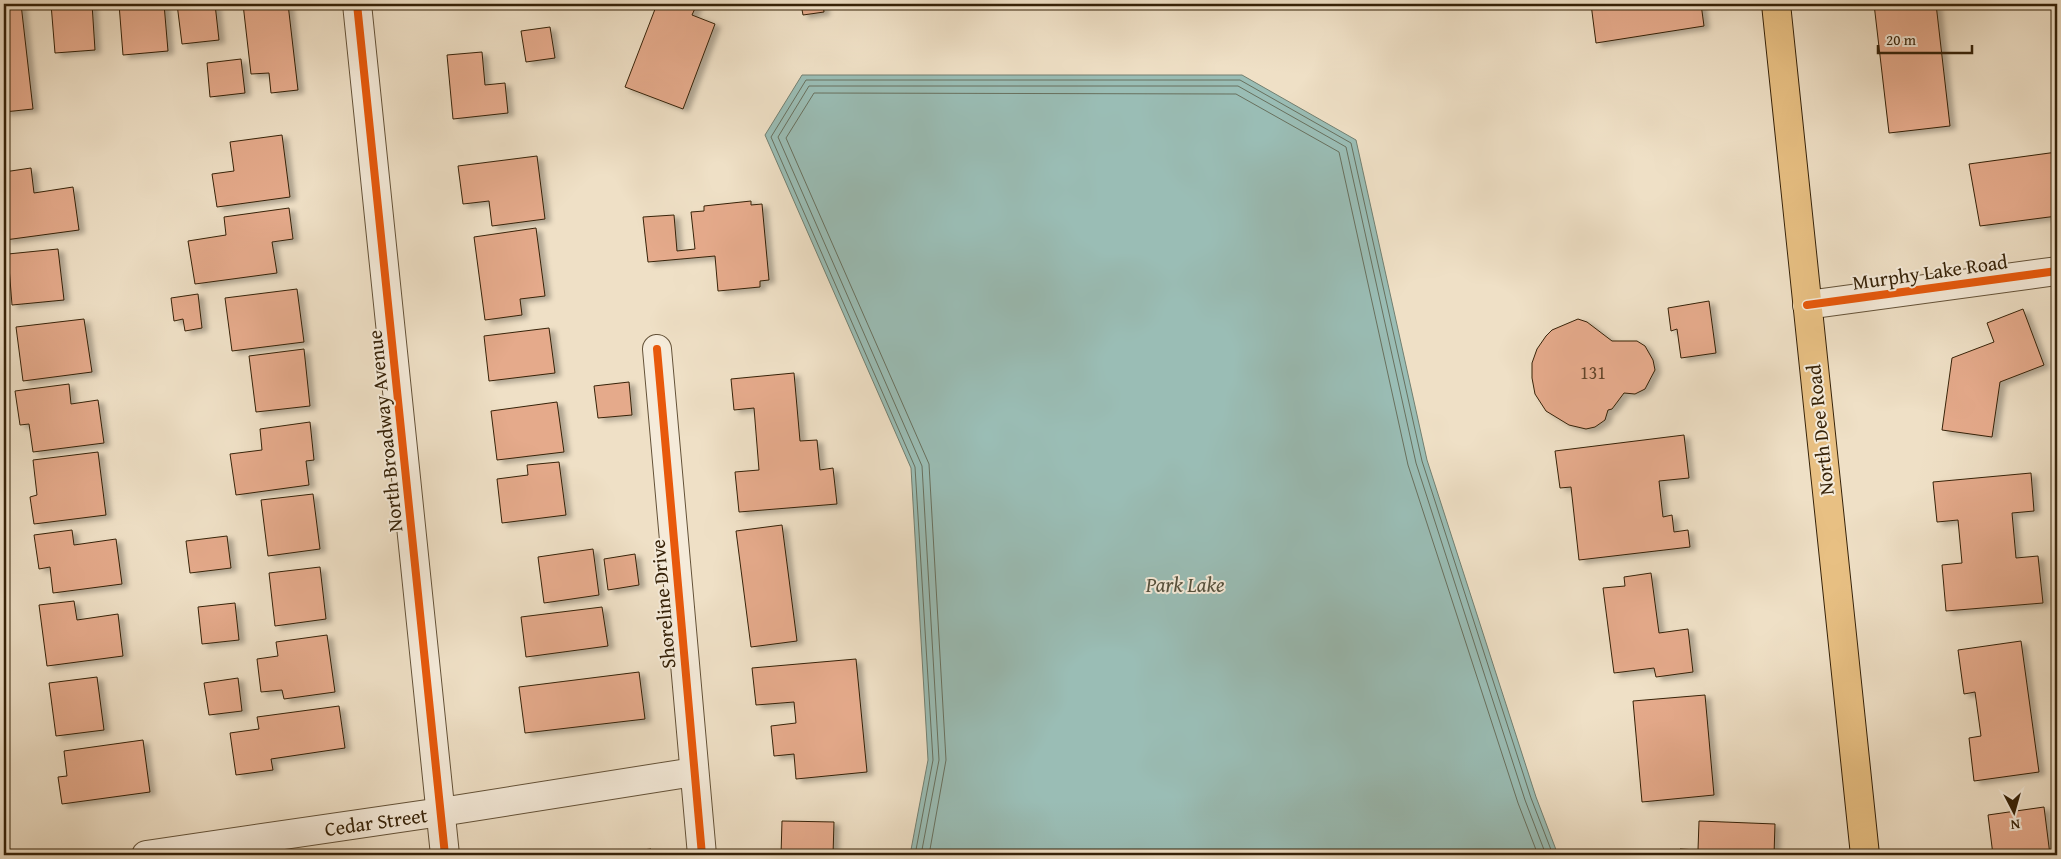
<svg xmlns="http://www.w3.org/2000/svg" width="2061" height="859" font-family="'Gentium Book Plus',serif">
<style>
.water{fill:#9abdb5;stroke:#727f70}
.lines{fill:none;stroke-linecap:round;stroke-linejoin:round}
.shore{stroke:#68705e;stroke-width:1}
.building{fill:#e5aa8b;stroke:#362208;filter:url(#shadow)}
.minor-casing{stroke:#645238;stroke-width:30}
.major-casing{stroke:#362208;stroke-width:30}
.minor{stroke:#f5ebda;stroke-width:28}
.major{stroke:#e8c083;stroke-width:28}
.cycleway-casing{stroke:#f5ebda;stroke-width:11}
.cycleway{stroke:#e8590c;stroke-width:8}
.labels{text-anchor:middle;stroke-width:4;stroke-linejoin:round;paint-order:stroke}
.number-label{font-size:18px;fill:#624429}
.street-label{font-size:20px;fill:#362208;stroke:#f5ebda}
.water-label{font-size:21px;font-style:italic;fill:#54503c;stroke:#f5ebda}
</style>
<defs>
<filter id="shadow"><feDropShadow dx="5.5" dy="3" stdDeviation="2.5" flood-color="#0004"/></filter>
</defs>
<rect width="100%" height="100%" fill="#efe0c6"/>
<filter id="stains"><feTurbulence type="fractalNoise" baseFrequency=".004" numOctaves="4"/><feColorMatrix values="0 0 0 0 .2 0 0 0 0 .09 0 0 0 0 .02 0 0 0 .5 -.17"/></filter>
<radialGradient id="worn" r=".72"><stop offset=".6" stop-color="#630" stop-opacity="0"/><stop offset="1" stop-color="#630" stop-opacity=".3"/></radialGradient>
<polygon class="water" points="802,75 1242,75 1356,140 1427,460 1536,797 1558,855 910,855 928,760 911,468 765,135"/>
<g class="lines">
<g class="shore">
<polyline points="915,855 933,760 915,467 771,137 806,80 1240,80 1351,143 1422,461 1531,798 1553,855"/>
<polyline points="921,855 939,760 922,466 778,137 809,86 1238,86 1346,147 1416,463 1525,800 1546,855"/>
<polyline points="929,855 946,760 929,464 786,138 814,93 1236,94 1339,152 1408,465 1518,803 1538,855"/>
</g>
</g>
<g class="building">
<polygon points="21,4 33,109 4,112 4,6"/>
<polygon points="51,4 92,4 95,50 55,53"/>
<polygon points="119,4 164,4 168,51 123,55"/>
<polygon points="177,4 215,4 219,40 182,44"/>
<polygon points="243,4 288,4 298,90 271,93 269,73 251,74"/>
<polygon points="657,4 697,4 692,15 715,24 683,109 625,87"/>
<polygon points="801,4 823,4 824,12 803,15"/>
<polygon points="1591,4 1701,4 1704,26 1596,43"/>
<polygon points="1874,4 1936,4 1950,126 1889,133"/>
<polygon points="550,27 555,58 526,62 521,31"/>
<polygon points="482,52 485,85 505,83 508,113 453,119 447,55"/>
<polygon points="241,59 245,93 210,97 207,63"/>
<polygon points="282,135 290,197 217,207 212,174 234,171 230,142"/>
<polygon points="2057,152 2057,216 1980,226 1969,164"/>
<polygon points="537,156 545,219 492,226 489,201 463,204 458,166"/>
<polygon points="31,168 34,193 73,187 79,230 5,240 4,172"/>
<polygon points="751,201 751,205 762,204 769,280 760,281 760,287 718,291 715,256 648,262 643,217 674,215 677,251 695,249 691,212 704,211 704,206"/>
<polygon points="289,208 293,239 272,242 277,273 195,284 188,241 226,235 224,217"/>
<polygon points="536,228 545,296 520,299 522,315 485,320 474,237"/>
<polygon points="58,249 64,300 12,305 8,254"/>
<polygon points="297,289 304,342 232,351 225,298"/>
<polygon points="198,294 202,328 185,331 183,319 174,321 171,298"/>
<polygon points="1709,301 1716,353 1681,358 1677,329 1671,331 1668,308"/>
<polygon points="2023,309 2044,365 2000,382 1992,437 1942,430 1952,358 1994,342 1987,323"/>
<polygon points="84,319 92,372 23,381 16,327"/>
<polygon points="1578,319 1587,322 1612,341 1637,341 1645,346 1653,360 1655,370 1645,389 1635,394 1624,393 1612,409 1608,410 1605,420 1595,427 1586,429 1569,425 1546,411 1535,394 1532,378 1532,363 1537,349 1546,336 1552,330"/>
<polygon points="549,328 555,373 489,381 484,336"/>
<polygon points="304,349 310,406 256,412 249,356"/>
<polygon points="794,373 800,441 817,440 820,470 833,468 837,504 739,512 735,472 759,470 754,408 734,410 731,379"/>
<polygon points="629,382 632,415 598,418 594,386"/>
<polygon points="69,384 71,404 98,400 104,443 33,452 29,424 20,425 15,391"/>
<polygon points="557,402 564,452 497,460 491,411"/>
<polygon points="310,422 314,460 306,461 309,485 236,495 230,454 262,450 260,429"/>
<polygon points="1684,435 1689,478 1659,481 1663,517 1672,515 1674,532 1688,530 1690,547 1579,560 1571,487 1560,488 1555,451"/>
<polygon points="98,452 106,515 34,524 30,497 37,495 33,460"/>
<polygon points="559,462 566,515 502,523 497,479 528,475 527,465"/>
<polygon points="2031,473 2034,511 2012,513 2016,558 2038,556 2043,603 1946,611 1942,565 1962,563 1958,520 1937,522 1933,482"/>
<polygon points="313,494 320,549 268,556 261,500"/>
<polygon points="782,525 797,641 751,647 736,531"/>
<polygon points="72,530 74,545 116,539 122,584 53,593 50,567 39,569 34,535"/>
<polygon points="227,536 231,568 190,573 186,541"/>
<polygon points="593,549 599,595 544,603 538,557"/>
<polygon points="635,554 639,585 608,590 604,559"/>
<polygon points="320,567 326,619 275,626 269,573"/>
<polygon points="1651,573 1659,633 1688,629 1693,672 1656,677 1654,668 1614,673 1603,588 1625,586 1624,577"/>
<polygon points="74,601 77,620 118,614 123,656 47,666 39,605"/>
<polygon points="235,603 239,640 202,644 198,607"/>
<polygon points="602,607 608,646 526,657 521,617"/>
<polygon points="327,635 335,692 284,699 282,690 261,692 257,659 278,656 276,642"/>
<polygon points="2021,641 2039,772 1974,781 1969,738 1981,736 1975,692 1964,694 1958,650"/>
<polygon points="856,659 867,772 796,779 794,754 774,756 771,726 796,723 794,702 756,705 752,668"/>
<polygon points="639,672 645,719 525,733 519,687"/>
<polygon points="97,677 104,730 56,736 49,683"/>
<polygon points="238,678 242,711 209,715 204,683"/>
<polygon points="1705,695 1714,795 1642,802 1633,701"/>
<polygon points="339,706 345,748 271,759 273,770 236,775 230,733 259,729 257,717"/>
<polygon points="143,740 150,792 62,804 58,777 67,776 64,751"/>
<polygon points="2044,807 2050,855 1993,855 1988,815"/>
<polygon points="782,821 834,822 833,855 781,855"/>
<polygon points="1699,821 1775,824 1774,855 1680,855 1680,849 1698,850"/>
<polygon points="651,849 652,855 600,855"/>
</g>
<g class="lines">
<defs>
<g id="minor">
<polyline points="357,4 445,855"/>
<polyline points="1807,305 2057,271"/>
<polyline points="657,349 702,855"/>
<polyline points="146,855 441,812 694,772"/>
</g>
<polyline id="major" points="1776,4 1865,855"/>
</defs>
<use href="#minor" class="minor-casing"/>
<use href="#major" class="major-casing"/>
<use href="#minor" class="minor"/>
<use href="#major" class="major"/>
<defs>
<g id="cycleway">
<polyline points="357,4 445,855"/>
<polyline points="1807,305 2057,271"/>
<polyline points="657,349 702,855"/>
</g>
</defs>
<use href="#cycleway" class="cycleway-casing"/>
<use href="#cycleway" class="cycleway"/>
</g>
<g class="labels">
<g class="number-label">
<text x="1593" y="379">131</text>
</g>
<g class="street-label">
<text transform="translate(1930 272) rotate(-8)" y="7">Murphy Lake Road</text>
<text transform="translate(1820 430) rotate(-96)" y="7">North Dee Road</text>
<text transform="translate(385 431) rotate(-96)" y="7">North Broadway Avenue</text>
<text transform="translate(663 604) rotate(-95)" y="7">Shoreline Drive</text>
<text transform="translate(376 822) rotate(-8)" y="7">Cedar Street</text>
</g>
<g class="water-label">
<text x="1185" y="592">Park Lake</text>
</g>
</g>
<rect width="2061" height="859" fill="none" stroke="#efe0c6" stroke-width="20"/>
<rect x="5" y="5" width="2051" height="849" fill="none" stroke="#362208" stroke-width="2.5"/>
<rect x="10" y="10" width="2041" height="839" fill="none" stroke="#362208"/>
<g transform="translate(2014 812) rotate(174)" stroke="#f5ebda" stroke-width="4" paint-order="stroke">
<path d="M0-4L9 19L0 12L-9 19Z" fill="#362208"/>
<text y="-8" font-size="14" font-weight="bold" text-anchor="middle" fill="#362208">N</text>
</g>
<path d="M1878 45v8h94v-8" fill="none" stroke="#362208" stroke-width="2.5"/>
<text x="1886" y="45" font-size="15" fill="#362208" stroke="#f5ebda" stroke-width="4" paint-order="stroke">20 m</text>
<rect width="100%" height="100%" filter="url(#stains)"/>
<rect width="100%" height="100%" fill="url(#worn)"/>
</svg>
